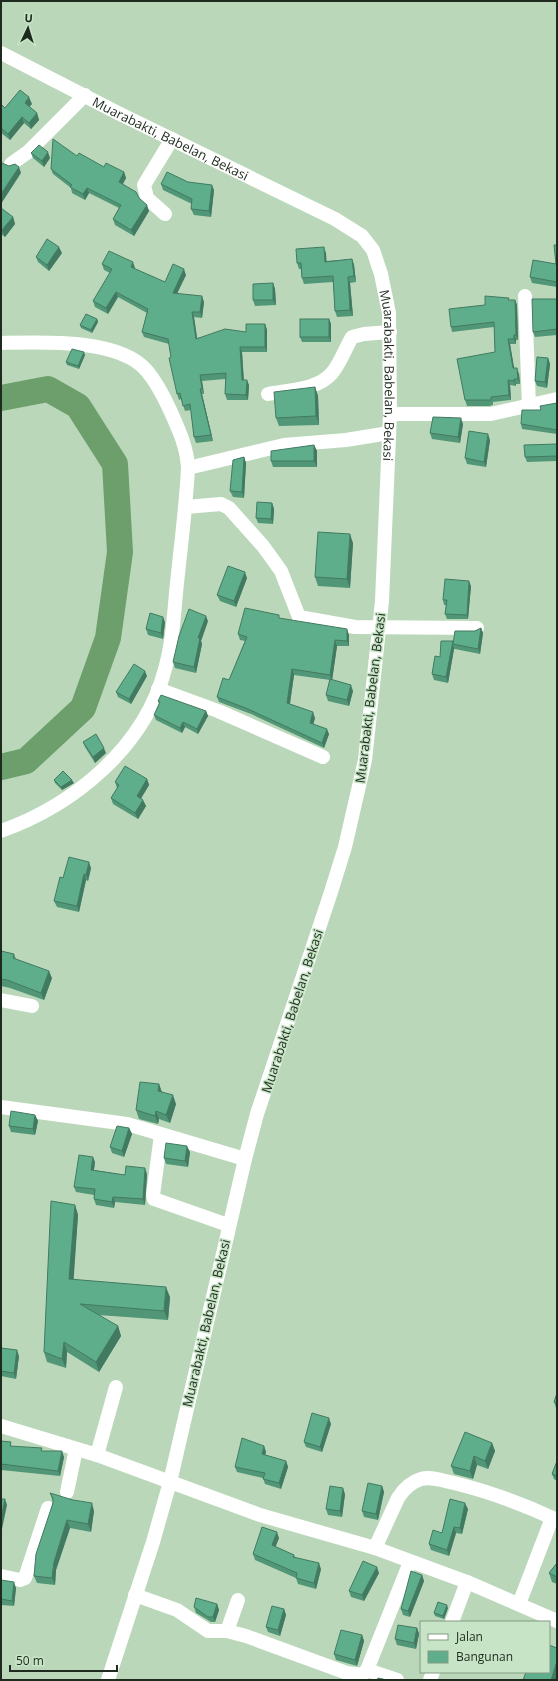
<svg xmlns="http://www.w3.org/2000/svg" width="558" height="1681" font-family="'Open Sans',sans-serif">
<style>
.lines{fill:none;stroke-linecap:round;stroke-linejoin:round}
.river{stroke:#6c9f6b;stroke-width:26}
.minor{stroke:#fff;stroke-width:14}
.wall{fill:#529678}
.shaded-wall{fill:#427a61}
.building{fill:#5fae8b;stroke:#427a61}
.labels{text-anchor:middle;stroke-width:3;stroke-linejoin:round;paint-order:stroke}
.street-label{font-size:13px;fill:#1f2a1e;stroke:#c7e5c6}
</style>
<rect width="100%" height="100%" fill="#bad8b9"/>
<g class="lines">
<polyline class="river" points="1,398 48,389 78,406 115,464 120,552 108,638 83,708 26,761 1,767"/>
<g class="minor">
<path id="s1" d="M1 53 118 113 335 219 362 236 373 250 381 274 389 313 390 414 382 601 365 760 345 847 331 892 257 1114 245 1159 170 1482 153 1542 108 1680"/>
<polyline points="11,164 28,152 85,95"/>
<polyline points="165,214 147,198 144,185 172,139"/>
<polyline points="525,296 529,407"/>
<path d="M1 343C40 342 120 338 147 371 157 383 164 397 170 410 179 430 187 447 188 468 186 507 181 544 177 583 174 612 173 641 165 669 145 747 74 805 1 831"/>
<path d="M268 394C288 390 318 390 332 373 341 362 345 349 352 337L364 334 390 332"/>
<polyline points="390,414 491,414 557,399"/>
<polyline points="188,468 284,445 346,440 389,433"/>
<polyline points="186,507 221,504 229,508 263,546 281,571 299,617 355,627 477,628"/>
<polyline points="158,689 218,711 323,757"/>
<polyline points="1,1000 32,1006"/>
<polyline points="1,1107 127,1124 245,1159"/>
<polyline points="161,1135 153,1195 154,1199 228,1225"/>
<polyline points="1,1426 97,1455 260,1515 375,1548 467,1582 557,1621"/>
<polyline points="97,1455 116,1387"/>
<polyline points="67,1492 76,1449"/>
<path d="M375 1548 398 1498C403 1490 411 1482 421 1479 431 1476 444 1481 454 1483 491 1492 523 1504 557 1520"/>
<polyline points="1,1576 20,1580 25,1578 48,1508"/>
<polyline points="135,1595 177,1610 208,1631 227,1631 246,1636 347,1673 362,1675 367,1670 410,1562"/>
<polyline points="519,1604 552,1518"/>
<polyline points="452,1622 467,1582"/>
<polyline points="227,1631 238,1600"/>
<polyline points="367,1670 397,1680"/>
<polyline points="430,1680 433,1672"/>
</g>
</g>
<g class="wall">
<polygon points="1,104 5,108 32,104 29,107 37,113 39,120 31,129 24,123 10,140 1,133"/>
<polygon points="31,153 50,158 44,167 33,158"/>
<polygon points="77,156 104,167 124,172 126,178 123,184 139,198 149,211 134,236 115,225 113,219 119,208 89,193 85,200 72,193 71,188 53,174 51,169"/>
<polygon points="188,182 214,190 211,217 194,215 191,209 192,204 163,190 161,184"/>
<polygon points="1,208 13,217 15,224 5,237 1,234"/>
<polygon points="557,245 557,287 532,283 530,277 556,264"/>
<polygon points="62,253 49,271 38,262 36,257"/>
<polygon points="326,253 326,261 352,259 354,265 356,282 350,283 353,316 337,317 335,311 333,282 304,284 302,278 301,269 299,269 297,263"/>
<polygon points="102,264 135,268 135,269 165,282 186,275 177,293 204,302 202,318 194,317 197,338 246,332 265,324 267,330 267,352 242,352 244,380 249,385 248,400 227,400 225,394 225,379 202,381 204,394 202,394 213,441 196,443 194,437 191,410 185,411 181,399 179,400 177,394 169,344 144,337 142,332 147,313 118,297 108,314 95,307 93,301 110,273 104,270"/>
<polygon points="273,283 275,289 276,305 255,306 253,300"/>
<polygon points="557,299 557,335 535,337 533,332"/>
<polygon points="509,300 515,300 517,305 518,340 516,340 516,344 510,344 514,368 519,374 520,384 516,384 516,386 510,385 511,400 493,402 493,405 489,406 467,406 465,400 495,352 494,327 452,332 451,327 485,305"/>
<polygon points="97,319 98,322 92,333 81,328 80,325"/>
<polygon points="329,319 331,324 331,342 302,342 300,337"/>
<polygon points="85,355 79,369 67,365 66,362"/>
<polygon points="548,358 550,364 547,388 537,386 535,381"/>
<polygon points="315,387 318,396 319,425 279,426 276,418"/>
<polygon points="557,403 557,434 522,429 521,424 541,410"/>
<polygon points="463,424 460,443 432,439 430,433"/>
<polygon points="490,440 486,467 467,464 465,458"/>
<polygon points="557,444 557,461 527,462 525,457"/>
<polygon points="314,445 317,451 317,467 273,467 271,461"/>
<polygon points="244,457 246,463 244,498 233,497 230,491"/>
<polygon points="272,503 274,509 273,524 258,523 256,518"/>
<polygon points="353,543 350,588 318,586 315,577"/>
<polygon points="247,578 236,607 220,601 217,595"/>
<polygon points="471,586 468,619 447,619 445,614 446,605 444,605 443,600"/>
<polygon points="280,619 349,635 349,646 337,646 332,680 353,691 349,706 328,701 326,695 330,680 294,675 290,704 315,718 313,724 329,734 324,748 251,714 219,702 217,697 229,680 245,641 240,640 238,634"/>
<polygon points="208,621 201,641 202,644 196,673 175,668 173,662"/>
<polygon points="165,622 163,639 148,635 146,629"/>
<polygon points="481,628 483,633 480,654 455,649 454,649 448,683 434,680 432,674 440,657 453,641"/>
<polygon points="147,676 131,704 118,697 116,692"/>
<polygon points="158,701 206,711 208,716 198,734 185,727 182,733 156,720 154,715 159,704"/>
<polygon points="83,742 106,753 95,763 85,747"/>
<polygon points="147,779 149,785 141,798 146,806 138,819 113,804 111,798 117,788 115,782"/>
<polygon points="54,780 74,783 62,790 55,783"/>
<polygon points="91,868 88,881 86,880 79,912 57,907 54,901 63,878"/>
<polygon points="1,951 14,954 16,959 52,978 44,1000 10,988 1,986"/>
<polygon points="159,1084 162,1092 176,1104 170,1123 159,1119 158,1124 139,1119 136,1110"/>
<polygon points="35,1115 38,1121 35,1135 11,1132 9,1126"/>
<polygon points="129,1128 132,1134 124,1157 112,1153 110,1147"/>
<polygon points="190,1152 188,1167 166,1164 164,1158"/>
<polygon points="95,1162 94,1170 125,1175 147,1174 145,1205 115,1202 114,1208 96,1205 94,1199 94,1195 76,1192 74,1187"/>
<polygon points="75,1205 78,1215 73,1279 170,1297 168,1320 98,1315 118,1326 121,1336 99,1372 67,1352 66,1368 47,1362 44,1352"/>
<polygon points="1,1348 19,1356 16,1379 1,1376"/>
<polygon points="557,1393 557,1408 556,1408 554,1402"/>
<polygon points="331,1424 322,1452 306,1447 304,1442"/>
<polygon points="1,1441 12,1446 64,1457 60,1476 1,1470"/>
<polygon points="492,1443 495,1451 488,1469 477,1465 473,1479 454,1474 451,1466"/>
<polygon points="264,1446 266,1452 265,1455 286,1461 288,1467 281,1489 265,1484 263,1478 237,1472 235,1467"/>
<polygon points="557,1461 557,1481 554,1479 552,1474"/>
<polygon points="382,1486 384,1492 378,1520 364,1517 362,1511"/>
<polygon points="50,1493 94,1511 91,1532 70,1528 56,1570 55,1585 37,1583 34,1576 53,1502"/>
<polygon points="345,1494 342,1517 328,1515 326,1509"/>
<polygon points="468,1509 462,1534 456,1533 449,1556 431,1550 429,1544 442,1533"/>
<polygon points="279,1538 275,1547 294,1555 295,1557 321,1569 316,1589 298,1584 296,1578 255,1560 253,1554"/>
<polygon points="557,1563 557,1584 552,1582 549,1573"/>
<polygon points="379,1573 364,1601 351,1597 349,1591"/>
<polygon points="422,1575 424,1581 410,1617 403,1615 401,1609"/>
<polygon points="1,1580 16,1588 14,1606 1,1605"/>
<polygon points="217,1604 219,1610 215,1622 211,1622 196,1613 194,1607"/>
<polygon points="448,1608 444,1619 435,1616 434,1613"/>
<polygon points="284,1609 286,1615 280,1636 268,1632 266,1627"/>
<polygon points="417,1628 419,1634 416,1649 397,1645 395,1639"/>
<polygon points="362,1635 364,1641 357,1666 336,1660 334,1654"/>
</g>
<g class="shaded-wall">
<polygon points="29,97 32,104 27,109 25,103"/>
<polygon points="37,113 39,120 31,129 29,123"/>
<polygon points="22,117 24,123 10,140 8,134"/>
<polygon points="48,152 50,158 44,167 42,161"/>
<polygon points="19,167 21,173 1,204 1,194"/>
<polygon points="124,172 126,178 121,187 119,182"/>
<polygon points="212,185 214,190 211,217 209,211"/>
<polygon points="87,188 89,193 85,200 83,194"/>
<polygon points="147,205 149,211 134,236 131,230"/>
<polygon points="13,217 15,224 5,237 2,230"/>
<polygon points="59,247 62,253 49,271 47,265"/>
<polygon points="324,247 326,253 327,267 325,262"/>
<polygon points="352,259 354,265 356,282 354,276"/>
<polygon points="133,262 135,268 133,273 131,267"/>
<polygon points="184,269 186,275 175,298 173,293"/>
<polygon points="348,277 350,283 353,316 350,310"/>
<polygon points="273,283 275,289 276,305 273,300"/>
<polygon points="116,292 118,297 108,314 106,308"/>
<polygon points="202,296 204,302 202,318 200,312"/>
<polygon points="515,300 517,305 518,340 516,335"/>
<polygon points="192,312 194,317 198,344 196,339"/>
<polygon points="97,319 98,322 92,333 91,330"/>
<polygon points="329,319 331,324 331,342 329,337"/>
<polygon points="265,324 267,330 267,352 265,347"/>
<polygon points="514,335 516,340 516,344 514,339"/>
<polygon points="508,339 510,344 515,373 513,368"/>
<polygon points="240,347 242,352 244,385 242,380"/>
<polygon points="84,352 85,355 79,369 78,366"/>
<polygon points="548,358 550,364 547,388 545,382"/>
<polygon points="517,368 519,374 520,384 518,379"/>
<polygon points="200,375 202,381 204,394 202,388"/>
<polygon points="514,379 516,384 516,386 514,381"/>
<polygon points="247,380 249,385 248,400 246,395"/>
<polygon points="508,380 510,385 511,400 509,395"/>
<polygon points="315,387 318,396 319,425 316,416"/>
<polygon points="200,389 202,394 213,441 211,435"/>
<polygon points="461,418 463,424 460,443 458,437"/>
<polygon points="488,434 490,440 486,467 484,462"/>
<polygon points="314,445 317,451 317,467 314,461"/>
<polygon points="244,457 246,463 244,498 242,492"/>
<polygon points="272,503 274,509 273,524 271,519"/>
<polygon points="350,534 353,543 350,588 347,579"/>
<polygon points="245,572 247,578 236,607 234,601"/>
<polygon points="469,581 471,586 468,619 467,615"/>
<polygon points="206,616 208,621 201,641 202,644 196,673 194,667 198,638"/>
<polygon points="163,617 165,622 163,639 161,633"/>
<polygon points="481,628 483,633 480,654 478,649"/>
<polygon points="347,629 349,635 349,646 347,641"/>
<polygon points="335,640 337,646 332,681 330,675"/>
<polygon points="453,641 453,644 454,649 448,683 446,677"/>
<polygon points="292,669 294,675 289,709 287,703"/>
<polygon points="145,671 147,676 131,704 129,699"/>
<polygon points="351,685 353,691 349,706 347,700"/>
<polygon points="206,711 208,716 198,734 197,729"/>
<polygon points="313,712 315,718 312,729 310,723"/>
<polygon points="183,722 185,727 182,733 180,728"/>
<polygon points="327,729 329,734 324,748 322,743"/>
<polygon points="104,748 106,753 95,763 93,757"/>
<polygon points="147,779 149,785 139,802 137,796"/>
<polygon points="72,780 74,783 62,790 61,787"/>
<polygon points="143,800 146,806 138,819 135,813"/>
<polygon points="89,862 91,868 88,881 86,875"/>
<polygon points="84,874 86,880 79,912 77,906"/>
<polygon points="49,971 52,978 44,1000 41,993"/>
<polygon points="159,1084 162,1093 158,1091"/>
<polygon points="173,1095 176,1104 170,1123 166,1115"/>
<polygon points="156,1111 159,1119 158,1124 155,1116"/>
<polygon points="35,1115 38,1121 35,1135 33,1129"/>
<polygon points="129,1128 132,1134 124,1157 122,1151"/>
<polygon points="187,1146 190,1152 188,1167 185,1161"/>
<polygon points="93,1157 95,1162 93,1176 91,1170"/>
<polygon points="145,1168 147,1174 145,1205 143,1199"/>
<polygon points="113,1197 115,1202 114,1208 112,1202"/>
<polygon points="75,1205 78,1215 73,1289 69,1279"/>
<polygon points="166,1287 170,1297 168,1320 164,1311"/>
<polygon points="118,1326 121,1336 99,1372 96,1362"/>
<polygon points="64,1342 67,1352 66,1368 62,1359"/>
<polygon points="17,1350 19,1356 16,1379 14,1373"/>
<polygon points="329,1418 331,1424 322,1452 320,1447"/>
<polygon points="492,1443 495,1451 488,1469 485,1461"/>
<polygon points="264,1446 266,1452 264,1459 262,1454"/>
<polygon points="62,1451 64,1457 60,1476 58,1471"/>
<polygon points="474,1456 477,1465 473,1479 470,1471"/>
<polygon points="286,1461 288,1467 281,1489 279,1483"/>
<polygon points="382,1486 384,1492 378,1520 376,1514"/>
<polygon points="343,1488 345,1494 342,1517 340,1511"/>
<polygon points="5,1499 7,1505 2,1529 1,1525 1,1518"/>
<polygon points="92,1503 94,1511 91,1532 88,1524"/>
<polygon points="465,1503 468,1509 462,1534 460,1528"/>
<polygon points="67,1520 70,1528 56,1570 55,1585 52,1578 54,1562"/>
<polygon points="454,1527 456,1533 449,1556 447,1550"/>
<polygon points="277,1532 279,1538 274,1551 272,1545"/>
<polygon points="319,1563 321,1569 316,1589 314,1583"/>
<polygon points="377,1567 379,1573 364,1601 362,1595"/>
<polygon points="422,1575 424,1581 410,1617 408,1611"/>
<polygon points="14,1582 16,1588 14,1606 12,1601"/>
<polygon points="217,1604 219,1610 215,1622 213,1617"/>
<polygon points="447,1605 448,1608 444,1619 443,1616"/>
<polygon points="284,1609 286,1615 280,1636 278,1630"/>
<polygon points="417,1628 419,1634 416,1649 414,1643"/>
<polygon points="362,1635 364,1641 357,1666 355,1660"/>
<polygon points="557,1661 557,1680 551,1680"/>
</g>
<g class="building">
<polygon points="20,90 29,97 25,103 37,113 29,123 22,117 8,134 1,128 1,104 5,108"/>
<polygon points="53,139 77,156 79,153 104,167 106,163 124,172 119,182 136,192 139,198 147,205 131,230 113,219 121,205 87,188 83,194 70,187 72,185 51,169"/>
<polygon points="39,145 48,152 42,161 31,153"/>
<polygon points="2,163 9,166 15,164 19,167 1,194 1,164"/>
<polygon points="167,172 188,182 212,185 209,211 191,209 192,199 161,184"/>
<polygon points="1,208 13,217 2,230 1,229"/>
<polygon points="47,239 59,247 47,265 36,257"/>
<polygon points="554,245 557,245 557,282 530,277 533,260 556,264"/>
<polygon points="324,247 325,262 352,259 354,276 348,277 350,310 335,311 333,276 302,278 301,263 297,263 296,249"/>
<polygon points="109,251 133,262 131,267 165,282 173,264 184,269 173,293 202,296 200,312 192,312 196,339 225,329 246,332 246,324 265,324 265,347 240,347 242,380 247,380 246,395 225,394 226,373 200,375 202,388 200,389 211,435 194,437 190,404 183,406 180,393 177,394 169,358 171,357 168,339 142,332 148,309 116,292 106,308 93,301 112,269 102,264"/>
<polygon points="273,283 273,300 253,300 253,284"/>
<polygon points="485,296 509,298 508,300 515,300 516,335 514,335 514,339 508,339 513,368 517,368 518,379 514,379 514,381 508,380 509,395 491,397 491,400 465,400 457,359 495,352 494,322 451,327 449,309 485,305"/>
<polygon points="532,299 557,299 557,329 533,332"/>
<polygon points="86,314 97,319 91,330 80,325"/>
<rect x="300" y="319" width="29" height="18"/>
<polygon points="72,349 84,352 78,366 66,362"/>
<polygon points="537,357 548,358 545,382 535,381"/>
<polygon points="315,387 316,416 276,418 274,392"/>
<polygon points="557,403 557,430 521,424 522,410 541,410 540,406"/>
<polygon points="433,417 461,418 458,437 430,433"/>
<polygon points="469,431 488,434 484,462 465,458"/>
<polygon points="557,444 557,456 525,457 524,445"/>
<polygon points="314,445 314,461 271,461 271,451"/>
<polygon points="244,457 242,492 230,491 233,460"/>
<polygon points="257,502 272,503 271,519 256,518"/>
<polygon points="318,532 350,534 347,579 315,577"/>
<polygon points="228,566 245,572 234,601 217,595"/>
<polygon points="445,579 469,581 467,615 445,614 447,600 443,600"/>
<polygon points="245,608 279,615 279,618 347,629 347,641 335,640 330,675 292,669 287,703 313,712 310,723 327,729 322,743 248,709 217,697 223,678 229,680 247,637 238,634"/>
<polygon points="189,609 206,616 198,638 200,638 194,667 173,662 179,636"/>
<polygon points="150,613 163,617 161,633 146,629"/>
<polygon points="481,628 478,649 453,644 455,631 475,631"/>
<polygon points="441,641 453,641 446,677 432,674 435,656 440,657"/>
<polygon points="134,664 145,671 129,699 116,692"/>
<polygon points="330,679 351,685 347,700 326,695"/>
<polygon points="161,695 206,711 197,729 183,722 180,728 154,715 160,702 158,701"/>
<polygon points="96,734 104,748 93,757 83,742"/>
<polygon points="125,766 147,779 137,796 143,800 135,813 111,798 119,785 115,782"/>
<polygon points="63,771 72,780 61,787 54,780"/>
<polygon points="69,857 89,862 86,875 84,874 77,906 54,901 60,877 63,878"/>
<polygon points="1,951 14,954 13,958 49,971 41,993 7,980 1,979"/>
<polygon points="140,1082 159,1084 158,1091 173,1095 166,1115 156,1111 155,1116 136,1110"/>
<polygon points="11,1111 35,1115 33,1129 9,1126"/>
<polygon points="117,1126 129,1128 122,1151 110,1147"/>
<polygon points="166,1143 187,1146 185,1161 164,1158"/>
<polygon points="79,1155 93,1157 91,1170 125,1175 126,1166 145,1168 143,1199 113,1197 112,1202 94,1199 95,1189 74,1187"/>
<polygon points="51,1201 75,1205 69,1279 166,1287 164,1311 80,1304 118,1326 96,1362 64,1342 62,1359 44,1352"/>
<polygon points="1,1348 17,1350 14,1373 1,1371"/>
<polygon points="557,1393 557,1403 554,1402"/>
<polygon points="312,1413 329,1418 320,1447 304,1442"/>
<polygon points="465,1432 492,1443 485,1461 474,1456 470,1471 451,1466"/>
<polygon points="242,1438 264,1446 262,1454 286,1461 279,1483 263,1479 265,1473 235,1467"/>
<polygon points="1,1441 11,1442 10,1446 42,1448 41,1451 62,1451 58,1471 1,1464"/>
<polygon points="557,1461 557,1476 552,1474"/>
<polygon points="368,1483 382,1486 376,1514 362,1511"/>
<polygon points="330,1486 343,1488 340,1511 326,1509"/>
<polygon points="50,1493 73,1500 92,1503 88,1524 67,1520 54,1562 52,1578 34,1576 36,1554 53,1503 53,1498"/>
<polygon points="1,1499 5,1499 1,1518"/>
<polygon points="450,1499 465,1503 460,1528 454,1527 447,1550 429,1544 433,1530 442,1533"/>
<polygon points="262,1527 277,1532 272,1545 294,1555 293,1557 319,1563 314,1583 296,1578 297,1573 253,1554"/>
<polygon points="363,1561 377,1567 362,1595 349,1591"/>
<polygon points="557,1563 557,1577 549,1573"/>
<polygon points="411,1571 422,1575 408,1611 401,1609"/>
<polygon points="1,1580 14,1582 12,1601 1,1599"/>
<polygon points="196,1598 217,1604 213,1617 208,1617 194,1607"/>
<polygon points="438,1602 447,1605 443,1616 434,1613"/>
<polygon points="272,1606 284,1609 278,1630 266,1627"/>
<polygon points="398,1625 417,1628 414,1643 395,1639"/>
<polygon points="341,1630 362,1635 355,1660 334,1654"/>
<polygon points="549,1645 557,1648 557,1661 551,1680 523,1680 526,1672 549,1672"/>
<polygon points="378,1678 387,1680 377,1680"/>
</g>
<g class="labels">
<g class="street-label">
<text dy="5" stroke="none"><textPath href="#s1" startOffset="190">Muarabakti, Babelan, Bekasi</textPath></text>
<text dy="5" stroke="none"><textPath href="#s1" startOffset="550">Muarabakti, Babelan, Bekasi</textPath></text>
<text transform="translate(370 698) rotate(-83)" y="5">Muarabakti, Babelan, Bekasi</text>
<text transform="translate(292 1011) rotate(-72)" y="5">Muarabakti, Babelan, Bekasi</text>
<text transform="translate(206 1323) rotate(-77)" y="5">Muarabakti, Babelan, Bekasi</text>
</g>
</g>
<rect width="558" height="1681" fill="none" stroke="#1f2a1e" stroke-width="4"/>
<rect x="420" y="1621" width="130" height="52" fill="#c7e5c6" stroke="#849a83"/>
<rect x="428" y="1634" width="20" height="6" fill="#ffffff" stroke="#849a83"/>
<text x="456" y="1641" font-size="12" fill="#1f2a1e">Jalan</text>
<rect x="428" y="1651" width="20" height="12" fill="#5fae8b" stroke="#849a83"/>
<text x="456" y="1661" font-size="12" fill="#1f2a1e">Bangunan</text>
<g transform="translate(28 28) rotate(4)" stroke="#c7e5c6" stroke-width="3" paint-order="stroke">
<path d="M0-3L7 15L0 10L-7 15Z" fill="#1f2a1e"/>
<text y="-6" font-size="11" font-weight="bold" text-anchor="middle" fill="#1f2a1e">U</text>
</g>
<path d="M10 1665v6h107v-6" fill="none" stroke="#1f2a1e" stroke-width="2"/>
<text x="16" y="1665" font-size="12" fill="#1f2a1e" stroke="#c7e5c6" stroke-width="3" paint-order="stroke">50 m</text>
</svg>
